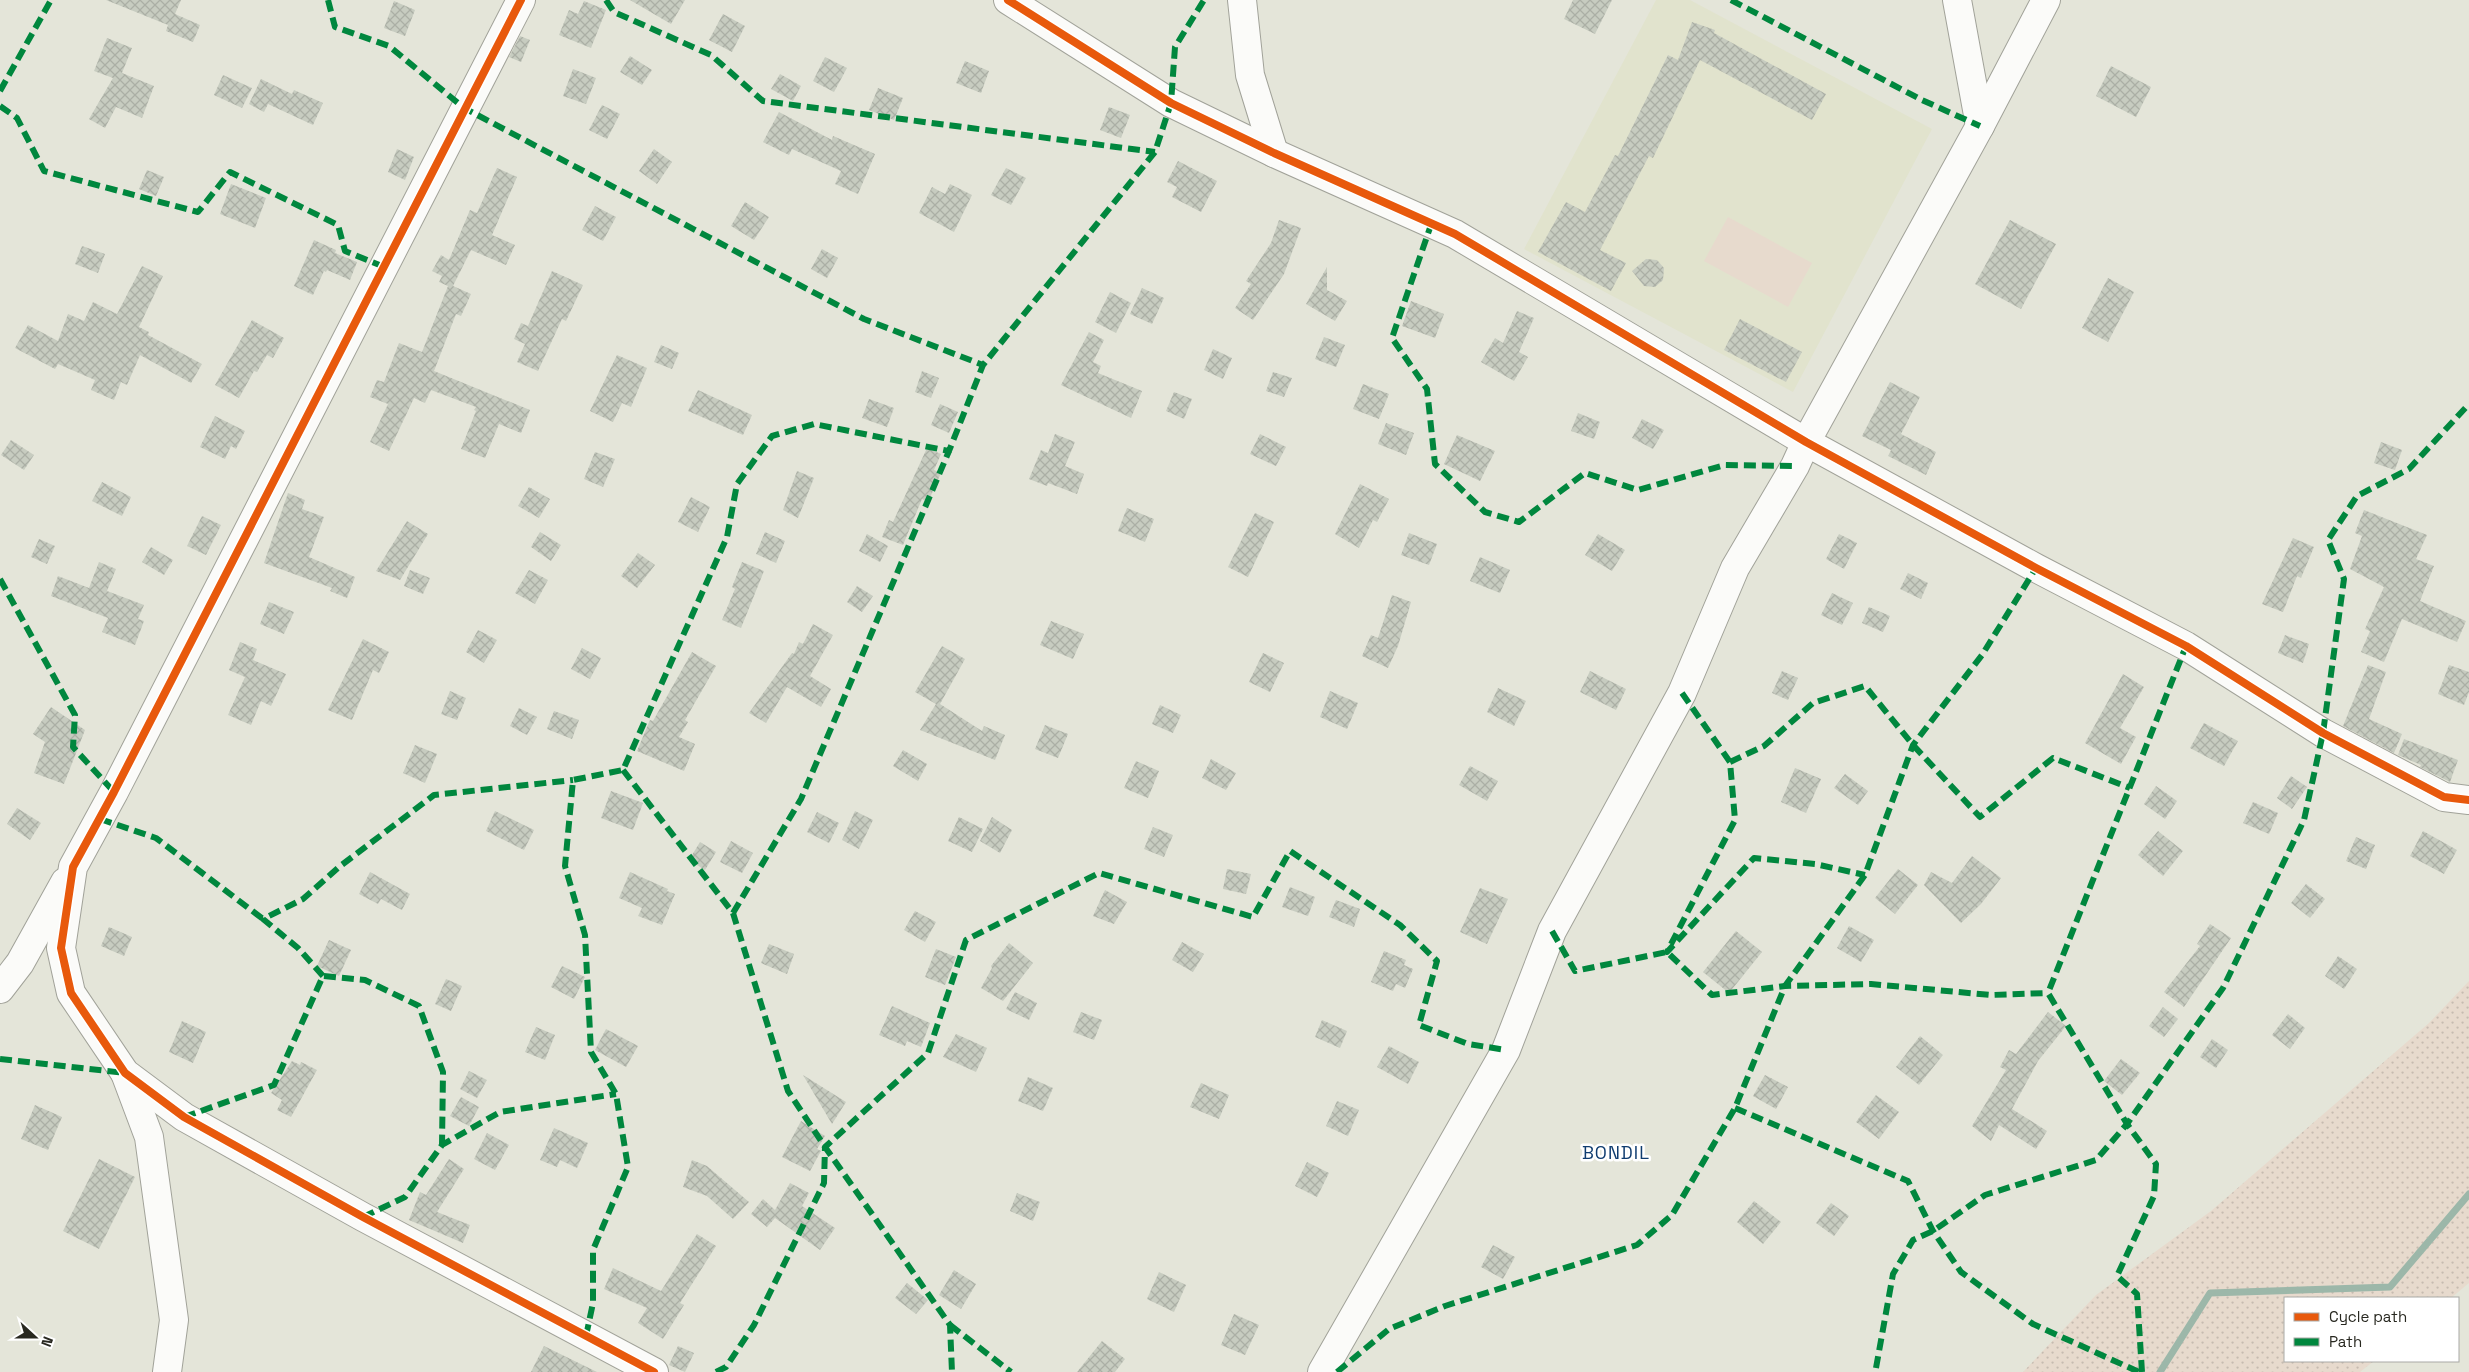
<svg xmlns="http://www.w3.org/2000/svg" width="2469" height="1372" font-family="'Space Grotesk',sans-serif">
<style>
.built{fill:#e1e3cd}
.grass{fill:url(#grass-dots)}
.green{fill:#e7dacd}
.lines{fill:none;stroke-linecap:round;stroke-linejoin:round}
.stream{stroke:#9cb7a9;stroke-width:7}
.building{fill:url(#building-cross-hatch)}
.minor-casing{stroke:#a1a299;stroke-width:30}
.minor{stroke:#fbfbf9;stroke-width:28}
.quiet{stroke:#00873e;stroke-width:6;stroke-dasharray:12 6;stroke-linecap:butt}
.cycleway-casing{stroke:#fff;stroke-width:11}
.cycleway{stroke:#e8590c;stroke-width:8}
.labels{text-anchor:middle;stroke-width:5;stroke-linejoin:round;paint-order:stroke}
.neighbourhood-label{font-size:18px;letter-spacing:1px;fill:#0f3c6f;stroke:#fff}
</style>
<defs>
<pattern id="grass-dots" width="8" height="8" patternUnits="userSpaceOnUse" patternTransform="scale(1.25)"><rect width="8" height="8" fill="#e7dacd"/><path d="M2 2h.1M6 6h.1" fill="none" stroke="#c6bbb0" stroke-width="1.8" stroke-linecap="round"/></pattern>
<pattern id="building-cross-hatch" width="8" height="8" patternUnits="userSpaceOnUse" patternTransform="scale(1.25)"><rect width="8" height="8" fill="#c7ccc0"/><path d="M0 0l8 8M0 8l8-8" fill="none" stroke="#abafa5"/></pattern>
</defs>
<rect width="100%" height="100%" fill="#e4e5d9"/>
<polygon class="built" points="1656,0 1690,0 1932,129 1793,392 1524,249"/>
<polygon class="grass" points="2469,981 2469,1283 2451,1298 2285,1298 2285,1361 2374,1361 2360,1372 2023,1372 2096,1295 2211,1211 2429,1023"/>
<polygon class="green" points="1728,217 1812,263 1788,307 1704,261"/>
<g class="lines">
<polyline class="stream" points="2160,1372 2210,1293 2390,1287 2469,1194"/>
</g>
<g class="building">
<polygon points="106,0 181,0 175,14 200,25 193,42 166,31 168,25"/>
<polygon points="630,0 685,0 671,24"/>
<polygon points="1573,0 1612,0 1595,34 1564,19"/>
<polygon points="394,1 415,10 405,36 384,28"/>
<polygon points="584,1 606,10 591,48 559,35 569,10 578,14"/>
<polygon points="723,14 745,26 732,52 709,40"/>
<polygon points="1692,22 1715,30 1714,33 1826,94 1812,120 1700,60 1653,158 1649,156 1600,250 1626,263 1611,291 1538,252 1566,202 1585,212 1615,155 1618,156 1668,55 1678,60"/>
<polygon points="520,36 530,40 521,62 509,57"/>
<polygon points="107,38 132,48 122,73 154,86 142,118 116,107 105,128 89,119 113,78 94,71"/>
<polygon points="630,56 652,70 642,85 620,72"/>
<polygon points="825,57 847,68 834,92 813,81"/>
<polygon points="965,61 989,71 981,93 956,83"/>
<polygon points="2111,66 2151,87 2136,117 2096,96"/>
<polygon points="573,69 596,78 586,104 563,96"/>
<polygon points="780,74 801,86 793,101 771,89"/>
<polygon points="223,75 252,88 242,108 214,95"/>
<polygon points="261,79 292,94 294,90 323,103 313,125 268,104 264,112 249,104"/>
<polygon points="878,88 903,98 894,120 869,110"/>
<polygon points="602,105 620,114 607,139 589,130"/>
<polygon points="1109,107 1130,115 1121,138 1100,130"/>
<polygon points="779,112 832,140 833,136 875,154 858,194 835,184 841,171 792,149 789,155 763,142"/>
<polygon points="397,149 414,157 405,180 388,172"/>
<polygon points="654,149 672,162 657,184 639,171"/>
<polygon points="1178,161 1217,181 1201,212 1172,197 1177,187 1167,182"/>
<polygon points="497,168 517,177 492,235 515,245 506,265 471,250 453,286 471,294 461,316 456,314 434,371 530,410 521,433 499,424 485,458 461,449 476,411 474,410 476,407 431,390 425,403 414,398 389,451 370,442 388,404 370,397 377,380 384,382 399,343 422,352 448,286 439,282 442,276 432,271 441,255 449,260 470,210 477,213"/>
<polygon points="1006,168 1026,178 1011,205 991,195"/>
<polygon points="147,170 164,177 156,196 139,189"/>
<polygon points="231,184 266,198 255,228 220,214"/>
<polygon points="950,184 972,195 954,232 919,213 932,187 945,194"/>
<polygon points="745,202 769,217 754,240 731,226"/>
<polygon points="595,206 616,217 603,241 582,230"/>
<polygon points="1279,220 1301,228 1284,274 1253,320 1235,308 1251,284 1246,281 1271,243"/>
<polygon points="2010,220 2056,244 2021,309 1975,284"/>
<polygon points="314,240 336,250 335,253 357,262 350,280 327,270 326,272 324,271 313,295 294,286"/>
<polygon points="82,246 105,254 98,273 75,264"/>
<polygon points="822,249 838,258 827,278 811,269"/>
<polygon points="1646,259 1657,260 1664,268 1663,280 1655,287 1644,286 1632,271"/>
<polygon points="142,266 163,276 139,327 149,332 148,335 202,364 191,383 140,355 127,385 121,382 114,400 91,390 95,380 58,364 55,369 15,348 28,325 58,341 68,314 84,321 93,302 117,314"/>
<polygon points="1327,267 1327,290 1347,301 1335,321 1306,304"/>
<polygon points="552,271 583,285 566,321 562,319 538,371 517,362 525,344 514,339 521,323 528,326"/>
<polygon points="2108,278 2134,292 2108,342 2082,328"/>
<polygon points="1142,288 1164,298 1152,324 1130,314"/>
<polygon points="1110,292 1131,303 1116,333 1095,322"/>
<polygon points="1411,301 1444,314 1435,338 1402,326"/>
<polygon points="1517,311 1534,318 1519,352 1528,357 1514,381 1481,362 1495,338 1503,343"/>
<polygon points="1740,319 1802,352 1786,382 1724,350"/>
<polygon points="252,320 284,338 273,358 267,355 257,372 254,371 239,398 215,385"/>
<polygon points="1089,332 1104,340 1093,362 1101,366 1098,373 1142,391 1131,418 1061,385"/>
<polygon points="1324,337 1345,345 1336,367 1315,359"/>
<polygon points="661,345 679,353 672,369 654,362"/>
<polygon points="1213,349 1232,358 1223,379 1204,370"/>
<polygon points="617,355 647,368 631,407 622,403 613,422 590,411"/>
<polygon points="922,371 939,378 931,398 915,392"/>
<polygon points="1273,372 1292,378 1284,397 1266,391"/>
<polygon points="1890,382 1920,397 1901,434 1936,452 1926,475 1888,456 1891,450 1862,436"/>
<polygon points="1363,384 1389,394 1379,419 1353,409"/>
<polygon points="698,390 752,415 743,435 688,411"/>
<polygon points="1174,392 1192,399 1184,419 1166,411"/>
<polygon points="869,399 894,408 887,427 862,418"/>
<polygon points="940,404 958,412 949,433 931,425"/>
<polygon points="1578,413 1600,422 1594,439 1571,431"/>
<polygon points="215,416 245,431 236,449 231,446 225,459 200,447"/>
<polygon points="1642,419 1664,430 1653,449 1632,438"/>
<polygon points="1386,423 1414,433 1406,455 1378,444"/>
<polygon points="1055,434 1075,442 1065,466 1084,474 1077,494 1048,483 1047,486 1029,479 1041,450 1048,453"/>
<polygon points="1260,434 1286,447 1276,466 1250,454"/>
<polygon points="1457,435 1495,451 1480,481 1444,464"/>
<polygon points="11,440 34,455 24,470 1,455"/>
<polygon points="2381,442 2402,450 2395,470 2374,463"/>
<polygon points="927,448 941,454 934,470 941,473 928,502 922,499 903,545 882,537 889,520 893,522"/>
<polygon points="595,452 615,459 603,487 584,479"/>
<polygon points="797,471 814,478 798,518 783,510"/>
<polygon points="102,482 131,497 122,516 92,501"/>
<polygon points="1360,484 1389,499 1377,522 1373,520 1359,548 1335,534"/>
<polygon points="529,487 550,499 539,518 518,506"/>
<polygon points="288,493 305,500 302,509 324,517 309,557 355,577 347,598 330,591 332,588 264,563"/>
<polygon points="691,497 710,507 698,532 678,522"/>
<polygon points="1127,508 1154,519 1145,542 1118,531"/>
<polygon points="2364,510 2427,535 2416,559 2434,566 2420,601 2466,621 2457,642 2402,619 2384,662 2361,652 2370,631 2365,629 2384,587 2350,569 2362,536 2355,533"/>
<polygon points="1255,513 1274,522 1248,577 1228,567"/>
<polygon points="202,516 221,525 206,555 187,546"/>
<polygon points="407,521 428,534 400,580 376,571"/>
<polygon points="540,532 561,545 551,561 531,547"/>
<polygon points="765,532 785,541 776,563 756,554"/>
<polygon points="1409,533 1437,544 1429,565 1401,555"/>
<polygon points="867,534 888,546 880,562 859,551"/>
<polygon points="1598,534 1625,550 1612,571 1585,555"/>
<polygon points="1839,534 1857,543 1844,569 1826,559"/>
<polygon points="2293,538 2314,547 2301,578 2297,576 2283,612 2262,604"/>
<polygon points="39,539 55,546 47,564 31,557"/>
<polygon points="151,547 173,560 164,575 142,562"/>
<polygon points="638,553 655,565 637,588 621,576"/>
<polygon points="1480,557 1510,570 1500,593 1470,581"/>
<polygon points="99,562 116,569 107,591 144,605 138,619 144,621 135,645 102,632 108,618 51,596 58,576 89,588"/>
<polygon points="742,562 764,571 741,628 722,620 735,589 732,587"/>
<polygon points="410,570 430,578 423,594 404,586"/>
<polygon points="529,570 548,580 535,604 515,593"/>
<polygon points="1908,573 1928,583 1921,599 1900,589"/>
<polygon points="857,586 873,596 862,612 847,602"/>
<polygon points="1832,593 1853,603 1842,625 1821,615"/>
<polygon points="1392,595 1411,602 1398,646 1388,668 1362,656 1371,635 1378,638"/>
<polygon points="269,602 294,612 284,634 260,624"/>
<polygon points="1869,607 1890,616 1883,632 1862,623"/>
<polygon points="1051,621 1084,634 1073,659 1040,645"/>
<polygon points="813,624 833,635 810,676 831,689 821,707 787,687 766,723 749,713 792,653 794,654 799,642 803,644"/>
<polygon points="478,630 497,640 484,663 466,652"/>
<polygon points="2285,635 2309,644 2303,663 2278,653"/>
<polygon points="363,639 389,652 379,673 373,670 352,720 328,710"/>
<polygon points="240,642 257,649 253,660 286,674 271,706 261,701 251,725 228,715 245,677 229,670"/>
<polygon points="942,646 965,659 940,704 982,731 984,726 1005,735 995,760 920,730 936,704 915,692"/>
<polygon points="582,648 601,658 590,679 571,669"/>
<polygon points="692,652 716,666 685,720 688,722 679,737 695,744 684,771 637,751 650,720 653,721"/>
<polygon points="1263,653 1284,663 1270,692 1249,682"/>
<polygon points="2368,665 2386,672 2369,719 2402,734 2394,753 2343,726"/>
<polygon points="2449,665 2469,672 2469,692 2464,705 2438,694"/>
<polygon points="1590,671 1626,689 1616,710 1580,692"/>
<polygon points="1782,671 1798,678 1788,700 1772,693"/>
<polygon points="2123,674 2144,687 2120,728 2136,737 2121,764 2085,743"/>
<polygon points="1498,688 1526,701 1514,726 1487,712"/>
<polygon points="450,691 466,698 457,720 441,714"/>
<polygon points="1330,691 1358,703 1347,729 1320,717"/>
<polygon points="1160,705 1181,715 1173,733 1152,724"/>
<polygon points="51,707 85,730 64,784 34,773 45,742 33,734"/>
<polygon points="519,708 537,717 527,735 510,726"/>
<polygon points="554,711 579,720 572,739 547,729"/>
<polygon points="2204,723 2238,741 2224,766 2190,748"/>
<polygon points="1045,725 1068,734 1058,758 1035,749"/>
<polygon points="2404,739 2458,760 2450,782 2420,767 2421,765 2398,755"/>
<polygon points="415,745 437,754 425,783 403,773"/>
<polygon points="903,750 927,764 918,781 893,766"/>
<polygon points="1211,759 1236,773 1226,790 1202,778"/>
<polygon points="1136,761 1159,771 1148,798 1124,788"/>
<polygon points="1470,766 1498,781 1487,801 1459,785"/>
<polygon points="1795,768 1821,779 1806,813 1781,802"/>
<polygon points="1845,774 1868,791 1858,805 1834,788"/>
<polygon points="2291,776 2307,787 2292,809 2277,798"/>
<polygon points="2156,786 2177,801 2165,819 2144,804"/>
<polygon points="611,791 643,803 633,830 601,818"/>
<polygon points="2253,802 2278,813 2269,834 2243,823"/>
<polygon points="17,808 41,823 30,840 7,824"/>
<polygon points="495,811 534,830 524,850 486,831"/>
<polygon points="855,811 873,820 859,849 842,840"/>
<polygon points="817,812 839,823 829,843 807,832"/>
<polygon points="959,817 983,829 972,852 948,841"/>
<polygon points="992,817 1012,830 1000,853 980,841"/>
<polygon points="1153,827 1173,835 1164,857 1144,849"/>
<polygon points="2158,831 2183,851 2163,876 2138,855"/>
<polygon points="2423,831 2457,850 2444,874 2410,856"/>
<polygon points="2356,837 2375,845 2366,869 2346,861"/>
<polygon points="731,841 753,853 742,873 720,862"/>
<polygon points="700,842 716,852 705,870 689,860"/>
<polygon points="1972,856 2001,878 1981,904 1961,923 1924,885 1931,872 1952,883"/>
<polygon points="1227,869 1251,874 1246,894 1223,889"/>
<polygon points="1898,869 1918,885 1895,914 1875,898"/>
<polygon points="370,872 410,894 402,910 381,899 378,904 359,894"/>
<polygon points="630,872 668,889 667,891 675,894 662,925 638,916 642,908 619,898"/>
<polygon points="2306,884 2325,899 2310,918 2291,903"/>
<polygon points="1290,887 1315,897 1308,916 1282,907"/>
<polygon points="1480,888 1508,899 1487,944 1460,932"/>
<polygon points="1105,890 1127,902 1114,924 1093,916"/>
<polygon points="1336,900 1360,909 1354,927 1329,917"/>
<polygon points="915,911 936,922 925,942 904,930"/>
<polygon points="2210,924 2231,938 2184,1007 2164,992 2200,946 2197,944"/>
<polygon points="1849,926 1874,940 1861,962 1837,948"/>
<polygon points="109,927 132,937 124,956 101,946"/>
<polygon points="1736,931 1762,952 1729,993 1703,972"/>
<polygon points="329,940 351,950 339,976 317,966"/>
<polygon points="1182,942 1204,954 1193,972 1172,960"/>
<polygon points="1009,943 1033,963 1003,1001 981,988 992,968 991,966"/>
<polygon points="769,944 794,954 787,974 761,963"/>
<polygon points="936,949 956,957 945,985 925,977"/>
<polygon points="1384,951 1406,960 1404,965 1413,969 1405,988 1396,984 1393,991 1371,982"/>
<polygon points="2338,956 2357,969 2344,989 2325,976"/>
<polygon points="562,966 585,977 574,999 551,987"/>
<polygon points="446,979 462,986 451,1011 435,1004"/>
<polygon points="1015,992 1037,1003 1029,1020 1006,1009"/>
<polygon points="892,1006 930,1023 921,1047 907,1041 905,1046 879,1035"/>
<polygon points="2163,1007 2178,1019 2164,1037 2149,1026"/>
<polygon points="1081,1012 1102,1020 1094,1040 1073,1032"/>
<polygon points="2048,1012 2066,1026 2038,1061 2012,1109 2047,1131 2036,1149 1999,1125 1991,1141 1972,1126 2006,1070 2000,1067 2009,1050 2016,1054"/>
<polygon points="2288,1014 2305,1028 2290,1049 2272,1035"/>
<polygon points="1322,1020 1347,1031 1340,1048 1315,1037"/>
<polygon points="182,1021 206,1032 193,1063 169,1052"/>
<polygon points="536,1027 555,1035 545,1060 525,1052"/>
<polygon points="606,1029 638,1046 626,1067 595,1050"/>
<polygon points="956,1034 987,1048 976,1072 943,1057"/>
<polygon points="1920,1036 1943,1055 1919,1085 1896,1067"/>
<polygon points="2212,1039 2228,1050 2216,1068 2200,1057"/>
<polygon points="1389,1046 1419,1062 1408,1084 1377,1067"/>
<polygon points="2121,1059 2140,1073 2122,1095 2104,1081"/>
<polygon points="292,1061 300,1065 301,1062 317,1070 291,1117 277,1110 282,1100 271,1093"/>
<polygon points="469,1071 487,1080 477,1098 460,1089"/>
<polygon points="803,1075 846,1102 832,1124"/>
<polygon points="1765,1075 1788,1087 1776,1109 1753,1096"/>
<polygon points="1028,1077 1053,1088 1043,1111 1018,1101"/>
<polygon points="1201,1083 1229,1095 1219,1119 1190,1107"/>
<polygon points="1876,1095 1899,1112 1879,1139 1856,1122"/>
<polygon points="461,1097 479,1107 469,1126 450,1116"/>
<polygon points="1337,1101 1359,1110 1348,1136 1326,1126"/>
<polygon points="35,1105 62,1117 48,1150 21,1139"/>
<polygon points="801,1121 825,1136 817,1149 821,1151 810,1171 782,1157"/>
<polygon points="554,1128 588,1143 577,1168 560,1160 557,1167 540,1160"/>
<polygon points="487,1133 509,1145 495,1170 474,1159"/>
<polygon points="99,1159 135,1177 99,1249 63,1231"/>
<polygon points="449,1159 464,1169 437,1212 470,1225 463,1243 409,1220 420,1192 426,1195"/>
<polygon points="692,1160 707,1166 749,1202 733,1219 707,1196 683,1187"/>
<polygon points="1307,1162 1329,1173 1317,1197 1295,1186"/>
<polygon points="790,1183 809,1193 802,1206 835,1228 820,1250 775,1218 767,1227 751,1214 763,1199 775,1210"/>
<polygon points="1017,1193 1040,1202 1033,1221 1010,1211"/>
<polygon points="1754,1201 1781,1222 1763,1244 1737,1222"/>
<polygon points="1831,1203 1849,1216 1834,1236 1816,1223"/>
<polygon points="697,1234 716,1246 680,1303 684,1305 663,1339 638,1323 647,1308 604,1289 613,1268 661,1291"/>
<polygon points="1493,1245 1515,1257 1503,1279 1481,1267"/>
<polygon points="954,1270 976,1284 961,1309 939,1295"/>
<polygon points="1159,1272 1186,1285 1174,1312 1147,1299"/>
<polygon points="907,1283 928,1300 916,1314 895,1298"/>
<polygon points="1234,1314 1259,1325 1245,1355 1221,1345"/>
<polygon points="1102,1341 1125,1359 1115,1372 1077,1372"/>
<polygon points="544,1346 597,1372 531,1372"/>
<polygon points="678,1346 694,1353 685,1372 669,1365"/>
</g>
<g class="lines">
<defs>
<g id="minor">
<polyline points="521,0 114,792 73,867 61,948 71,993 125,1073 184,1117 363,1217 654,1372"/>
<polyline points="1008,0 1171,103 1274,153 1455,234 1806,442 2036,568 2186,646 2323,733 2444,797 2469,800"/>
<polyline points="1242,0 1250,75 1274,153"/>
<polyline points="1957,0 1980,126"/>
<polyline points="0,989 20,963 65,882"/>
<polyline points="125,1073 149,1137 174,1320 167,1372"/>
<polyline points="1322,1372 1506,1050 1552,931 1682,693 1735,568 1795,466 1806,442 1980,126 2046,0"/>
</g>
</defs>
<use href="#minor" class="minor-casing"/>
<use href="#minor" class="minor"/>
<g class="quiet">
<polyline points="328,0 335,27 389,46 464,108 864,319 983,365"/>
<polyline points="606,0 614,12 711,55 763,101 1155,152"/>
<polyline points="1731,0 1922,100 1980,126"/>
<polyline points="0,91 51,0"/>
<polyline points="0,106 17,118 44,171 198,212 230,172 338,225 345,251 382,266"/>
<polyline points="1432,222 1392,338 1427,389 1435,464 1485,512 1519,522 1585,473 1638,490 1725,465 1795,466"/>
<polyline points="0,579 75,715 73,747 114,792"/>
<polyline points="1682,693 1730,762 1735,820 1667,952 1754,858 1815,864 1865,875"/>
<polyline points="1730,762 1764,746 1813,703 1865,686 1913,745 1980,817 2053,758 2130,788"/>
<polyline points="623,770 733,913 788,1091 825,1147 950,1325 952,1372"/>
<polyline points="100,819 156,838 263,919"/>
<polyline points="733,913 801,799 949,451"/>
<polyline points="1552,931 1575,971 1667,952 1712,995 1785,986 1871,984 1991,995 2048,993"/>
<polyline points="323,976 298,948 263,919 303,899 339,867 434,795 573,780"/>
<polyline points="0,1059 125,1073"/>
<polyline points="1735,1108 1908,1181 1933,1231 1961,1272 2033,1324 2139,1372"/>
<polyline points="184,1117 274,1085 323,976 365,980 419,1006 443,1072 442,1145"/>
<polyline points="363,1217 405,1197 442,1145 500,1112 616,1094"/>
<polyline points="950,1325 1011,1372"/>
<polyline points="586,1336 593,1303 593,1250 628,1167 616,1094 591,1052 585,935 565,866 573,780 623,770 727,537 737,484 772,436 814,424 949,451 983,365 1155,152 1171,103 1175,47 1204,0"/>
<polyline points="1876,1368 1893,1274 1913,1240 1933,1231 1985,1195 2096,1160 2127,1124 2223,988 2304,820 2323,733 2344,579 2328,540 2357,496 2409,469 2469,404"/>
<polyline points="716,1372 726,1367 754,1325 824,1183 825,1147 928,1053 966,940 1099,873 1253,917 1290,851 1400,925 1437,961 1419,1025 1468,1044 1506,1050"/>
<polyline points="1337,1372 1389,1329 1445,1306 1637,1245 1672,1215 1735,1108 1785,986 1865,875 1913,745 1982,655 2036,568"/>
<polyline points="2142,1372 2137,1294 2117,1276 2154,1196 2156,1164 2127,1124 2048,993 2186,646"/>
</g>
<defs>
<g id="cycleway">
<polyline points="521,0 114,792 73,867 61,948 71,993 125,1073 184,1117 363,1217 654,1372"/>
<polyline points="1008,0 1171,103 1274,153 1455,234 1806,442 2036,568 2186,646 2323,733 2444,797 2469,800"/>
</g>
</defs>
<use href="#cycleway" class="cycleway-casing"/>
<use href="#cycleway" class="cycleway"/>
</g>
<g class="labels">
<g class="neighbourhood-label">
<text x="1616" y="1159">BONDIL</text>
</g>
</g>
<rect x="2284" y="1297" width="175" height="65" fill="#ffffff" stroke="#a9a9a6"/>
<rect x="2294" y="1313" width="25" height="8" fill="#e8590c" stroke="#a9a9a6"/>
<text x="2329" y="1322" font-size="15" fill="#282820">Cycle path</text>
<rect x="2294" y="1338" width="25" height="8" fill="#00873e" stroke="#a9a9a6"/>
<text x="2329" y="1347" font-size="15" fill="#282820">Path</text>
<g transform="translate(35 1337) rotate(111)" stroke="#ffffff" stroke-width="4" paint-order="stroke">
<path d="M0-4L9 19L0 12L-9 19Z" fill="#282820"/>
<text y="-8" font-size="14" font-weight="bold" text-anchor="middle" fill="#282820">N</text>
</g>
</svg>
